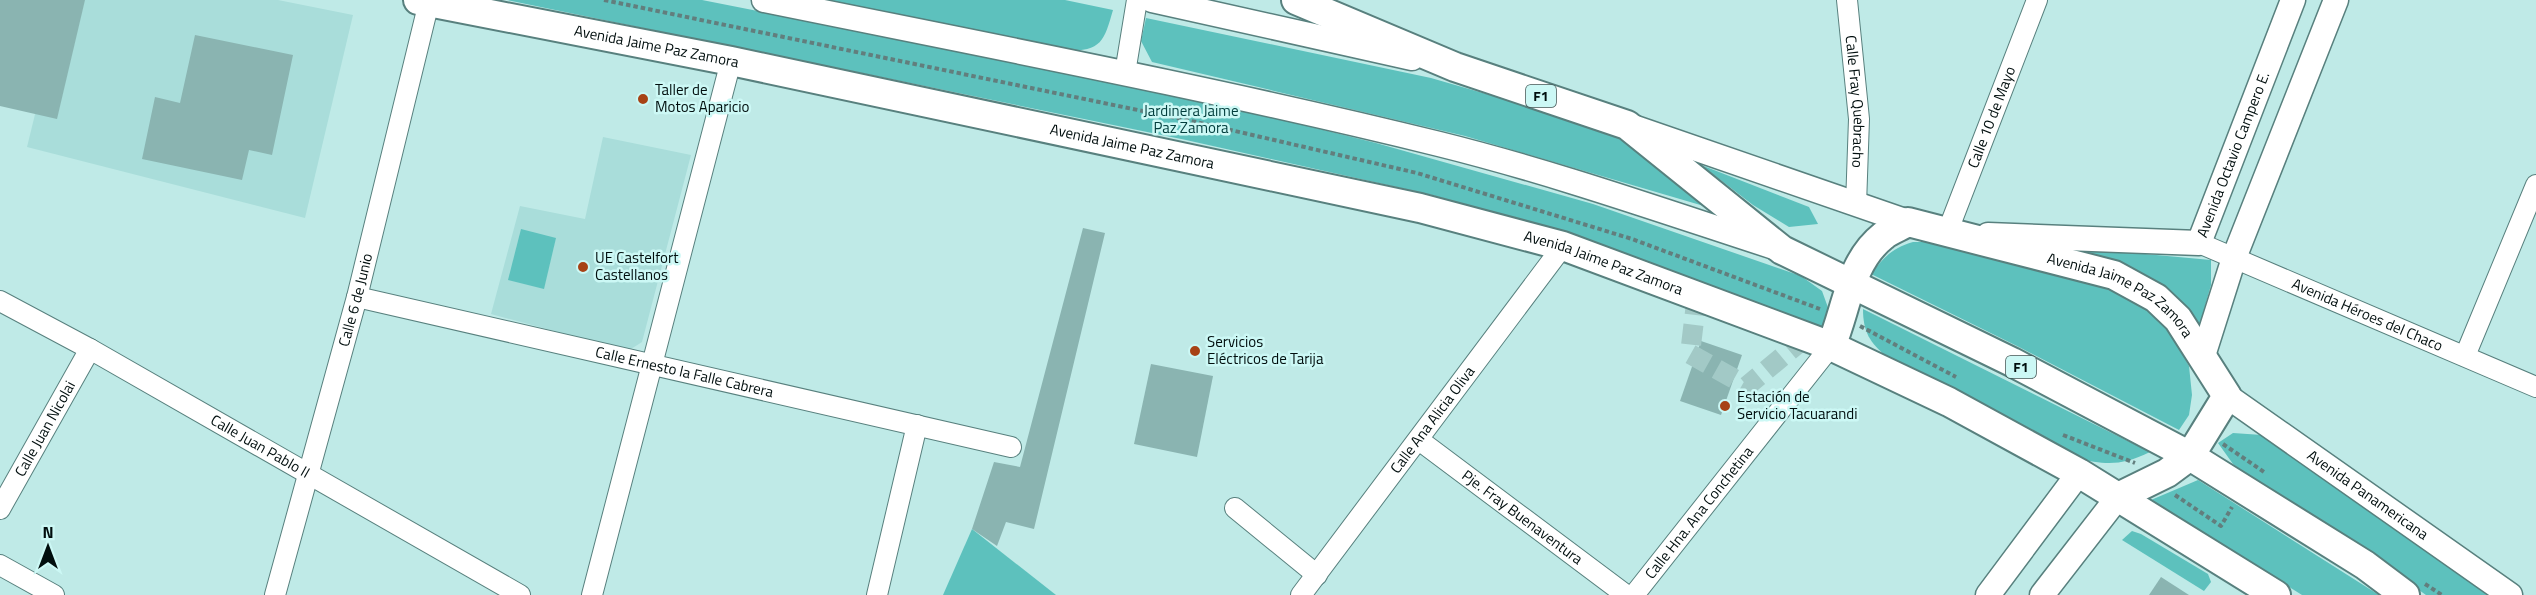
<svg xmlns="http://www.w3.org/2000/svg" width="2536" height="595" font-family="'Titillium Web',sans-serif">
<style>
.built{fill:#a9ddda}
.green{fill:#5dc1bd}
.building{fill:#8ab4b1}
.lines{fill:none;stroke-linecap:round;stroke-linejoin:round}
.minor-tunnel{stroke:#a2c9c6;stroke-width:20;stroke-dasharray:20 10;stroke-linecap:butt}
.minor-casing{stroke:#58807e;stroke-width:22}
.major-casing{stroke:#58807e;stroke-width:27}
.highway-casing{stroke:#58807e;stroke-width:32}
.path{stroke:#627e7d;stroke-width:4;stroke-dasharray:4.5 3;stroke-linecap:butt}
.minor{stroke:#fff;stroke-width:20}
.major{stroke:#fff;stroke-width:24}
.highway{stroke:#fff;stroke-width:28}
.poi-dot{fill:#a74215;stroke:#ccf8f5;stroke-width:2}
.labels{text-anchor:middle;stroke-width:5;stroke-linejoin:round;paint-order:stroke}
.shield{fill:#ccf8f5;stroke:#3e5453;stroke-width:1.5}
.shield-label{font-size:14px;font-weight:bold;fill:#010e0e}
.street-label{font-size:15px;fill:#010e0e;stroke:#ccf8f5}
.poi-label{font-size:15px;fill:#010e0e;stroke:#ccf8f5;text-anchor:start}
.park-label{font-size:15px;fill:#023d3c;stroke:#ccf8f5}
</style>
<rect width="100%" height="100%" fill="#bfeae7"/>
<g class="built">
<polygon points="63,0 278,0 353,15 305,218 27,147"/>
<polygon points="603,137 691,155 642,342 628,351 491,314 520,206 585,219"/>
</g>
<g class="green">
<polygon points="507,0 702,0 1199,99 1376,143 1593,204 1801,276 1822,291 1830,313 1822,329 1587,240 1432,195 1186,140"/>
<path d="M821 0H1065L1113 10C1104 41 1102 51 1066 51Z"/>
<polygon points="1146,18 1431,78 1614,131 1714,209 1465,136 1152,62 1141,41"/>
<polygon points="1701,165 1809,207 1818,224 1789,227 1753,205"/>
<polygon points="521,229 556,238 544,289 508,280"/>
<path d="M1913 242H1938L2115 288 2153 311 2173 337 2189 366 2192 395 2189 415 2179 430 2017 346 1871 274C1883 258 1892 248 1913 242Z"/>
<polygon points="2057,246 2211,260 2211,285 2199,327 2173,294 2139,273"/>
<path d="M1863 309 2150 452C2121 466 2106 465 2076 458L1887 357C1870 343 1863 332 1863 309Z"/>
<polygon points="2233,433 2262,435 2491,595 2426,595 2351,542 2250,477 2233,464 2218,443"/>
<polygon points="2198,480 2379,595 2302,595 2151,500"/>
<polygon points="972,529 1056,595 943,595"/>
<polygon points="2132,531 2141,534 2208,574 2211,582 2204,591 2122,540"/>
</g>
<g class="building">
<polygon points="0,0 85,0 57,119 0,106"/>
<polygon points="195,35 293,55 272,155 249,150 242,180 142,159 155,97 180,103"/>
<polygon points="1083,228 1105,233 1034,529 1006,522 997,546 972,529 994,462 1020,467"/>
<polygon points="1701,341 1742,355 1721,415 1680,401"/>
<polygon points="1151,364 1213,376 1197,457 1134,444"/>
<polygon points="2161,577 2189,595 2149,595"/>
</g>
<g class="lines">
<polyline class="minor-tunnel" points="1697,295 1690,354 1747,386 1806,337"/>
<defs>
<g id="minor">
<path id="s1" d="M1847 0 1859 119 1856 205"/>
<polyline points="1125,73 1137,0"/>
<path id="s2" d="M1947 233 2037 0"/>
<path id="s3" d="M2199 243 2536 387"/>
<path id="s4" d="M357 297 1011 447"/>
<path id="s5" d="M0 301 90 349 520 595"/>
<polyline points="2465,356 2536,185"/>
<path id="s6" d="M1419 440 1626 595"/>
<polyline points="1235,508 1317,575"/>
<path id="s7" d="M0 509 90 349"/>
<polyline points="0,565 54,595"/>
<path id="s8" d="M275 595 357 297 429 2"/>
<polyline points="592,595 731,61"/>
<polyline points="877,595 917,425"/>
<path id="s9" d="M1301 595 1563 246"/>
<path id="s10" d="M1634 595 1831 346"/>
</g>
<g id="major">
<path d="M764 0C990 46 1216 89 1439 144 1552 172 1663 211 1774 247"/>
<polyline points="1152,0 1412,58"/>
<polyline points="1636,128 1908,222"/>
<path id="s11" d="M1988 235 2199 243 2293 0"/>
<polyline points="2202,359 2234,258 2336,0"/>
<path id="s12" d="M2227 396 2510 595"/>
<polyline points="1988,595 2079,473"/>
<polyline points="2042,595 2118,497"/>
</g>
<g id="highway">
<path id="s13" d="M418 0 731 61 1420 208 1563 246 1831 346 1949 402 2079 473 2276 595"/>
<polyline points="1296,0 1455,67 1627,125 1782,250 2012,362 2190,456 2365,565 2405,595"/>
<path id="s14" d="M1831 346C1847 309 1849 263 1883 236 1890 230 1900 227 1908 222L2114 275 2156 298 2178 319 2227 396 2190 456 2167 473 2118 497"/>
</g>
</defs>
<use href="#minor" class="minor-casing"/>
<use href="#major" class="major-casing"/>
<use href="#highway" class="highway-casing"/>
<g class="path">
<polyline points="604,0 1196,122 1417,173 1632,239 1820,309"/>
<polyline points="1860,326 1956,377"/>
<polyline points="2063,435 2135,463"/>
<polyline points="2223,444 2264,472"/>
<polyline points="2175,495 2221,526 2232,507"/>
<polyline points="2425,584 2442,595"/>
</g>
<use href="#minor" class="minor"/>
<use href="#major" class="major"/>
<use href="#highway" class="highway"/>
</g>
<g class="poi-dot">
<circle cx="643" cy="99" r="6"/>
<circle cx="583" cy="267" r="6"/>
<circle cx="1195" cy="351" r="6"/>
<circle cx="1725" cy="406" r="6"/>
</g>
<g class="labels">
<g class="shield">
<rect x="1526" y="85" width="30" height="22" rx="4.5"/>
<rect x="2006" y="356" width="30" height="22" rx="4.5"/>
</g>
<g class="shield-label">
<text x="1541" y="101">F1</text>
<text x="2021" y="372">F1</text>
</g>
<g class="street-label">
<text dy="5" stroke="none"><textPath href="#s13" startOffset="243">Avenida Jaime Paz Zamora</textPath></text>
<text dy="5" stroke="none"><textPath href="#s1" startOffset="102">Calle Fray Quebracho</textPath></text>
<text dy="5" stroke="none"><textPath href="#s2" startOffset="124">Calle 10 de Mayo</textPath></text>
<text dy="5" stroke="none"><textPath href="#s13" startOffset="729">Avenida Jaime Paz Zamora</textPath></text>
<text dy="5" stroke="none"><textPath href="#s11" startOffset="306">Avenida Octavio Campero E.</textPath></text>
<text dy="5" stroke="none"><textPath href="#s13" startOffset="1215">Avenida Jaime Paz Zamora</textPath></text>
<text dy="5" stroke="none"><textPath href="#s14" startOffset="380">Avenida Jaime Paz Zamora</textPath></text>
<text dy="5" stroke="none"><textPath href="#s8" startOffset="306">Calle 6 de Junio</textPath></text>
<text dy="5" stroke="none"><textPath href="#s3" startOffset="183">Avenida Héroes del Chaco</textPath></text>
<text dy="5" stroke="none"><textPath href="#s4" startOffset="336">Calle Ernesto la Falle Cabrera</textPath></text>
<text dy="5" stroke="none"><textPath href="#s9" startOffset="219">Calle Ana Alicia Oliva</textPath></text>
<text dy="5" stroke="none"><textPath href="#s7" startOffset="92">Calle Juan Nicolai</textPath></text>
<text dy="5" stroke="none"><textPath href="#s5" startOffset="298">Calle Juan Pablo II</textPath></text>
<text dy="5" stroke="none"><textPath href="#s12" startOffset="172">Avenida Panamericana</textPath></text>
<text dy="5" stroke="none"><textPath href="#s10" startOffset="105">Calle Hna. Ana Conchetina</textPath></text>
<text dy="5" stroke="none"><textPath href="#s6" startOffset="129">Pje. Fray Buenaventura</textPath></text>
</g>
<g class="poi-label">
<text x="655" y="95">Taller de<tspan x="655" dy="17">Motos Aparicio</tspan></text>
<text x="595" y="263">UE Castelfort<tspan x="595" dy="17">Castellanos</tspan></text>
<text x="1207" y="347">Servicios<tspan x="1207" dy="17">Eléctricos de Tarija</tspan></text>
<text x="1737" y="402">Estación de<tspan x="1737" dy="17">Servicio Tacuarandi</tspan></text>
</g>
<g class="park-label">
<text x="1191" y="116">Jardinera Jaime<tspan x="1191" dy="17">Paz Zamora</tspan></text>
</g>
</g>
<g transform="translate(48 547)" stroke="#ccf8f5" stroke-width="4.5" paint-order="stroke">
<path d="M0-4.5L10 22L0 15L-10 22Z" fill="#010e0e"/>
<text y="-9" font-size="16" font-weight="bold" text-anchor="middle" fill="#010e0e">N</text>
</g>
</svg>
